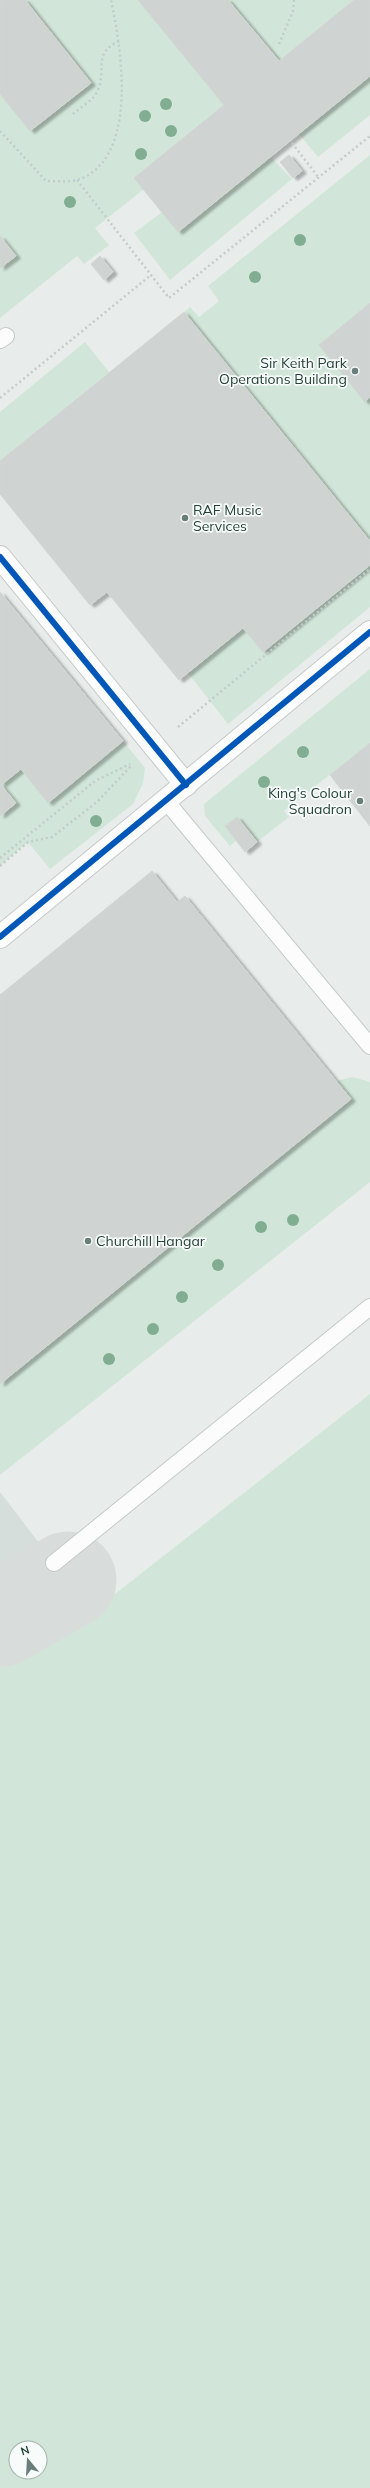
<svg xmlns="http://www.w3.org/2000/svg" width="370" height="2488" font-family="Mulish,sans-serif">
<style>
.built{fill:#d6dedb}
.green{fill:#d1e6d8;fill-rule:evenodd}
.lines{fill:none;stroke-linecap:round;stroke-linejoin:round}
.taxiway{stroke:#d8dddc;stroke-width:97}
.building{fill:#cfd4d2;stroke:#d1d6d4;filter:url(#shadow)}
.service-casing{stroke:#c5cac8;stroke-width:18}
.minor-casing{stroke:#c5cac8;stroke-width:24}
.path{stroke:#c3ccca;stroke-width:2.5;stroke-dasharray:2 3;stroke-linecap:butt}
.service{stroke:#fcfcfc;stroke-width:16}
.minor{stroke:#fcfcfc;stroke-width:22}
.cycleway-casing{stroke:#f7fbf9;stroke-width:8}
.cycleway{stroke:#0057b8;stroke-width:6}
.tree{fill:#81ae93}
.poi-dot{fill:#697e78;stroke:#f7fbf9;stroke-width:1.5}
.labels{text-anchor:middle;stroke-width:3.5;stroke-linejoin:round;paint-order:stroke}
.poi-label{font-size:14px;fill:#24423a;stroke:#f7fbf9;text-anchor:end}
</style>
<defs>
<filter id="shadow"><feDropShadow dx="4.5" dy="2.5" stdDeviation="1" flood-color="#0004"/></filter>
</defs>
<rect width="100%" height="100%" fill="#e8edeb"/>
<polygon class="built" points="0,1492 92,1612 34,1653 0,1664"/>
<g class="green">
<polygon points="25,0 138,0 224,105 144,189 95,228 109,245 84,264 77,256 0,318 0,94 30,131 91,83"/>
<polygon points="228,0 354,0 279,61"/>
<polygon points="370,76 370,115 318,157 299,134"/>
<polygon points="370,155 370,541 184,312 190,307 199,317 219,301 208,286"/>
<polygon points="271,157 292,179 170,280 134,233 162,212 178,232"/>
<polygon points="85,342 109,372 0,461 0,412"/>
<polygon points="370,565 370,607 228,724 188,673 243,628 263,652"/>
<polygon points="370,669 370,743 284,811 289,817 257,842 237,817 225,826 236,841 230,846 205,816 204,804"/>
<polygon points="123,741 145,768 143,783 133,804 50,869 28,842 0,866 0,816 16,803 1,785 21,769 48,803"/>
<polygon points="353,1077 370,1082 370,1182 0,1475 0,1384 351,1099 336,1081"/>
<path d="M370 1394V2488H0V1664L34 1653 92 1612ZM16 2448H40V2472H16Z"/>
</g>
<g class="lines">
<polyline class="taxiway" points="0,1619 68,1580"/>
</g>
<g class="building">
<polygon points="0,0 25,0 91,83 30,131 0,94"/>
<polygon points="138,0 228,0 279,61 354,0 370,0 370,76 178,232 134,178 224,105"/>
<polygon points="289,155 302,171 293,178 280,162"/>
<polygon points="0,236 16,256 0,268"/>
<polygon points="100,256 113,272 104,280 91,264"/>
<polygon points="370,303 370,397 365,402 319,345"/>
<polygon points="184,312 370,541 370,565 263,652 243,628 179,680 107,592 90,605 0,494 0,461"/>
<polygon points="0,592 123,741 48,803 21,769 1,785 16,803 0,816"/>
<polygon points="370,743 370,826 330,775"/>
<polygon points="237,817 257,842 245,852 225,826"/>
<polygon points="152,871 177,902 185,896 351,1099 0,1384 0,995"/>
</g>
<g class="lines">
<defs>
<g id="service">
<polyline points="0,340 6,336"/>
<polyline points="166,801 370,1046"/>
<polyline points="54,1563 370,1307"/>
</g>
<g id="minor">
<polyline points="0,557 186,785"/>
<polyline points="0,937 370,632"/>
</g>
</defs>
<use href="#service" class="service-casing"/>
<use href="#minor" class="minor-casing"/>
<g class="path">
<polyline points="279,44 293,11 294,0"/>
<path d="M73 114C81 107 94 100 98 90 107 68 92 54 119 41"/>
<path d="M0 131 46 181C59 181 73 183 85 177 138 149 121 47 111 0"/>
<polyline points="292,143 319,178"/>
<polyline points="77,180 169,298 370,136"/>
<polyline points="0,398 151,275"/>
<polyline points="178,727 370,569"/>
<polyline points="0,858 95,781 130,764"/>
<polyline points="0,866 28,842 52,837 97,802 131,766"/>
</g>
<use href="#service" class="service"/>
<use href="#minor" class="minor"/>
<defs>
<g id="cycleway">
<polyline points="0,557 186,785"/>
<polyline points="0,937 370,632"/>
</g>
</defs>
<use href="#cycleway" class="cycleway-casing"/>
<use href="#cycleway" class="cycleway"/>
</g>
<g class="tree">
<circle cx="166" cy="104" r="6"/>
<circle cx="145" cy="116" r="6"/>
<circle cx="171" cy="131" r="6"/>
<circle cx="141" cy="154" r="6"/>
<circle cx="70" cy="202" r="6"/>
<circle cx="300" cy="240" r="6"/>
<circle cx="255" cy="277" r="6"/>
<circle cx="303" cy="752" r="6"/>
<circle cx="264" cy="782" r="6"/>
<circle cx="96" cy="821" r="6"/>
<circle cx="293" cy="1220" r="6"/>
<circle cx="261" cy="1227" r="6"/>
<circle cx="218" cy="1265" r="6"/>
<circle cx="182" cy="1297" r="6"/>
<circle cx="153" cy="1329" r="6"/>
<circle cx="109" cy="1359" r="6"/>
</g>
<g class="poi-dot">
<circle cx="355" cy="371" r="4"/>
<circle cx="185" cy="518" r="4"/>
<circle cx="360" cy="801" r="4"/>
<circle cx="88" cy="1241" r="4"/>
</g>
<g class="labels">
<g class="poi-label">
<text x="347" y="368">Sir Keith Park<tspan x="347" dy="16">Operations Building</tspan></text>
<text x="193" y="515" text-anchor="start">RAF Music<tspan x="193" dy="16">Services</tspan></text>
<text x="352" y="798">King's Colour<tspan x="352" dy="16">Squadron</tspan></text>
<text x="96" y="1246" text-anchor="start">Churchill Hangar</text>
</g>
</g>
<g transform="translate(28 2460) rotate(342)"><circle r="19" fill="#f7fbf9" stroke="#a3b1ad"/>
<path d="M0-3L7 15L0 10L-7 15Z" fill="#697e78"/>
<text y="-6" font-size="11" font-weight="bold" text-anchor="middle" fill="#24423a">N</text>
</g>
</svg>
